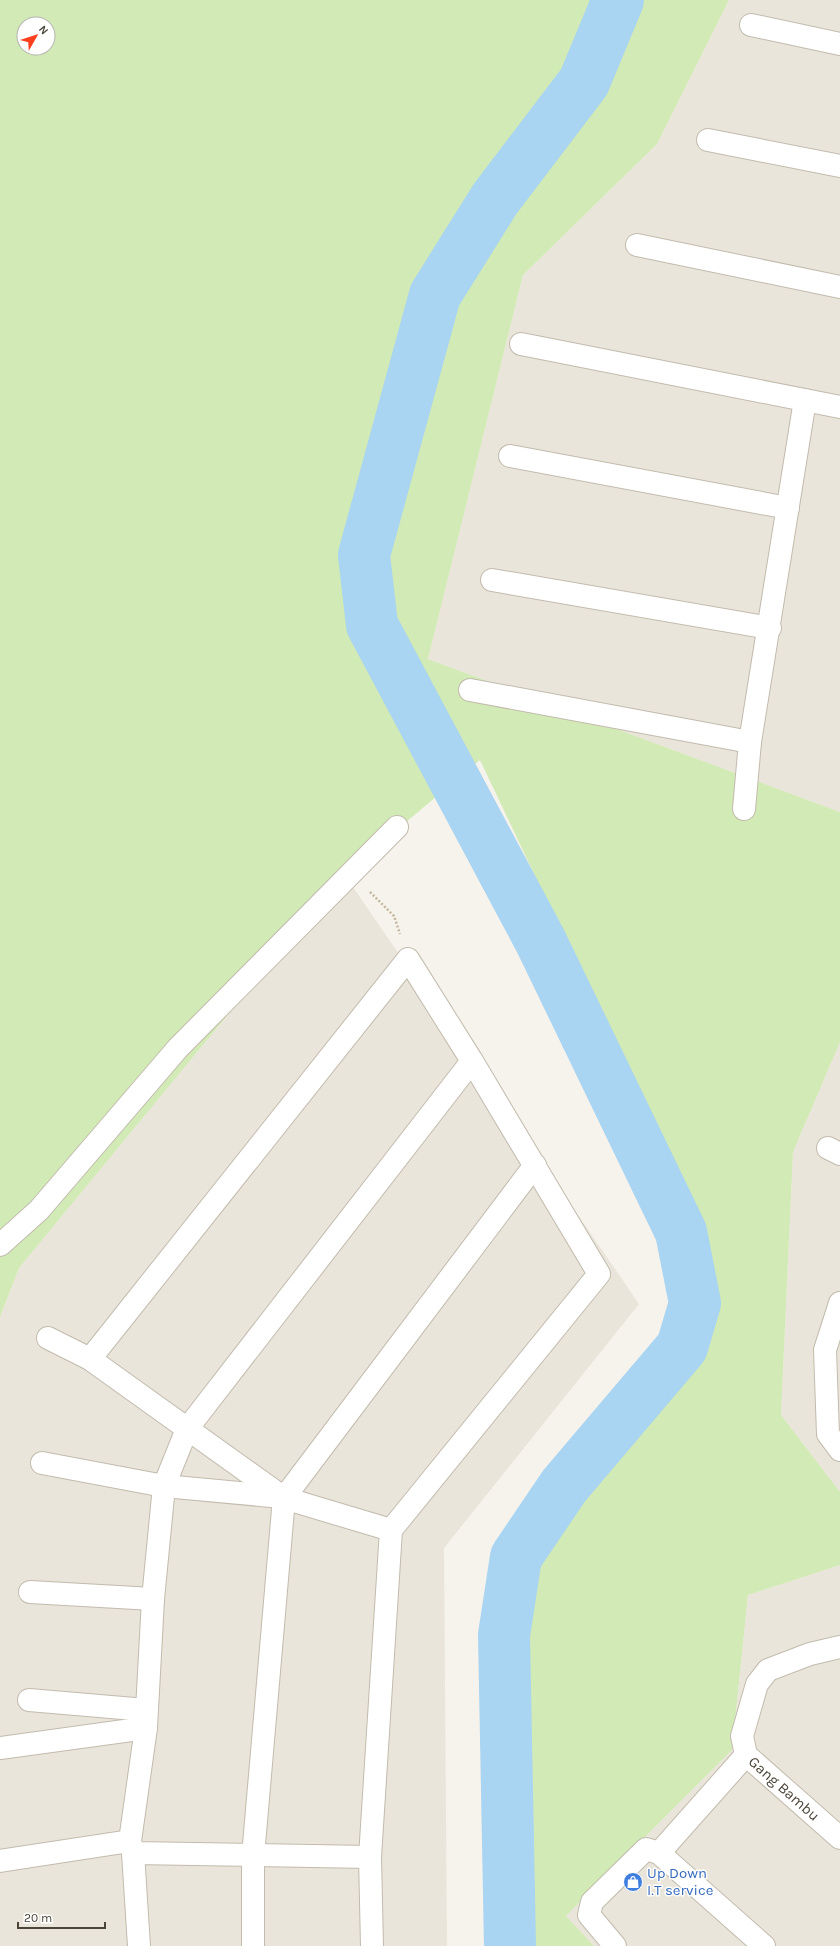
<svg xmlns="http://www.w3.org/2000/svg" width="840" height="1946" font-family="Karla,sans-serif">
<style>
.residential{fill:#eae5da}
.green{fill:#d2eab5;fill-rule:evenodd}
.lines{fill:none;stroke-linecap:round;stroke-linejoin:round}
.river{stroke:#a9d4f2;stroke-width:52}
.street-casing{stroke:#c2bbae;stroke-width:24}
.path{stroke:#c4b79f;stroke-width:2.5;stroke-dasharray:2 2;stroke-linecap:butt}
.street{stroke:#fff;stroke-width:22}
.labels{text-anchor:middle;stroke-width:3;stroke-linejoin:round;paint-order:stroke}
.street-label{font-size:15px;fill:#4b4439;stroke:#fff}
.shop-label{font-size:15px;fill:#366cbe;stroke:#fff;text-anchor:start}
</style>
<rect width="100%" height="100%" fill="#f6f3ec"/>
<g class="residential">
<polygon points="729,0 840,0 840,812 428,659 523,275 657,144"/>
<polygon points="344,874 639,1304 444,1548 447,1946 0,1946 0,1317 19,1268"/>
<polygon points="840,1042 840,1492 781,1415 793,1152"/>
<polygon points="840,1565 840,1946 594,1946 566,1916 732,1750 748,1595"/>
</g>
<path class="green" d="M0 0H729L657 144 523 275 428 659 840 812V1042L793 1152 781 1415 840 1492V1565L748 1595 732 1750 566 1916 594 1946H524L528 1632 540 1552 700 1363 708 1241 480 760 344 874 19 1268 0 1317ZM24 24H48V48H24Z"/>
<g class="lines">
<polyline class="river" points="510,1946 504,1635 516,1557 564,1486 682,1347 695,1303 681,1232 541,942 372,625 364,555 435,295 495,199 584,82 618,0"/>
<defs>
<g id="street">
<polyline points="751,25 840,44"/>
<polyline points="708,140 840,166"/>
<polyline points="637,245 840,287"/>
<polyline points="521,344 840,407"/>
<polyline points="510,456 788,508"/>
<polyline points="492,580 770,628"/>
<polyline points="470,690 750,742"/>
<polyline points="744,809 750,742 805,400"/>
<polyline points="828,1148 840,1154"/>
<polyline points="0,1245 39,1210 178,1048 397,827"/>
<polyline points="840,1303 825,1350 828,1434 840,1450"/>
<polyline points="48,1338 90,1359 284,1498 391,1530"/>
<polyline points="90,1359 408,959 472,1061 599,1274 391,1530 370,1857 372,1946"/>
<polyline points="42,1463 164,1486 282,1497"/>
<polyline points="30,1592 153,1599"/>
<path id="s1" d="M840 1647 810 1654 768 1670 757 1684 742 1736 746 1755 840 1838"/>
<polyline points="29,1700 146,1710"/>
<polyline points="0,1748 146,1728"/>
<polyline points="133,1853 139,1946"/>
<polyline points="659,1853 746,1755"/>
<polyline points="370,1857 133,1853 130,1841 146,1728 153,1599 164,1486 187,1429 472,1061"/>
<polyline points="0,1861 130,1841"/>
<polyline points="253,1946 253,1856 284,1498 535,1165"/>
<polyline points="615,1946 589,1915 592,1902 646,1849 659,1853 764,1946"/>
</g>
</defs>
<use href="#street" class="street-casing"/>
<polyline class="path" points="370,892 394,916 400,934"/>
<use href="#street" class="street"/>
</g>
<defs>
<symbol id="shop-disc" viewBox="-11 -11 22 22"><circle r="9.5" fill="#3f7fe0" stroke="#fff"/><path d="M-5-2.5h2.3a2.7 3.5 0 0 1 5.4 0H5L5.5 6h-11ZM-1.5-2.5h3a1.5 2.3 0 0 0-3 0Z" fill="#fff"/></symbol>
</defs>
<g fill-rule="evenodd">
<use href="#shop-disc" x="622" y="1871" width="22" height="22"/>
</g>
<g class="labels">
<g class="street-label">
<text dy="5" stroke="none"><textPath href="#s1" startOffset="218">Gang Bambu</textPath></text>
</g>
<g class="shop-label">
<text x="647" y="1878">Up Down<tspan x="647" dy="17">I.T service</tspan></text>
</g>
</g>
<g transform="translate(36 36) rotate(51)"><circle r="19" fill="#ffffff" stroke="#b7b4b0"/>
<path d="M0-3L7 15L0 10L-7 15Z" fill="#fc3f1d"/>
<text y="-6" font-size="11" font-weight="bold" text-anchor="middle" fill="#4b4439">N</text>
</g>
<path d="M18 1922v6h87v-6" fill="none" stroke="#4b4439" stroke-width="2"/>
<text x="24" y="1922" font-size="12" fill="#4b4439" stroke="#ffffff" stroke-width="3" paint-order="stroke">20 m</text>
</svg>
